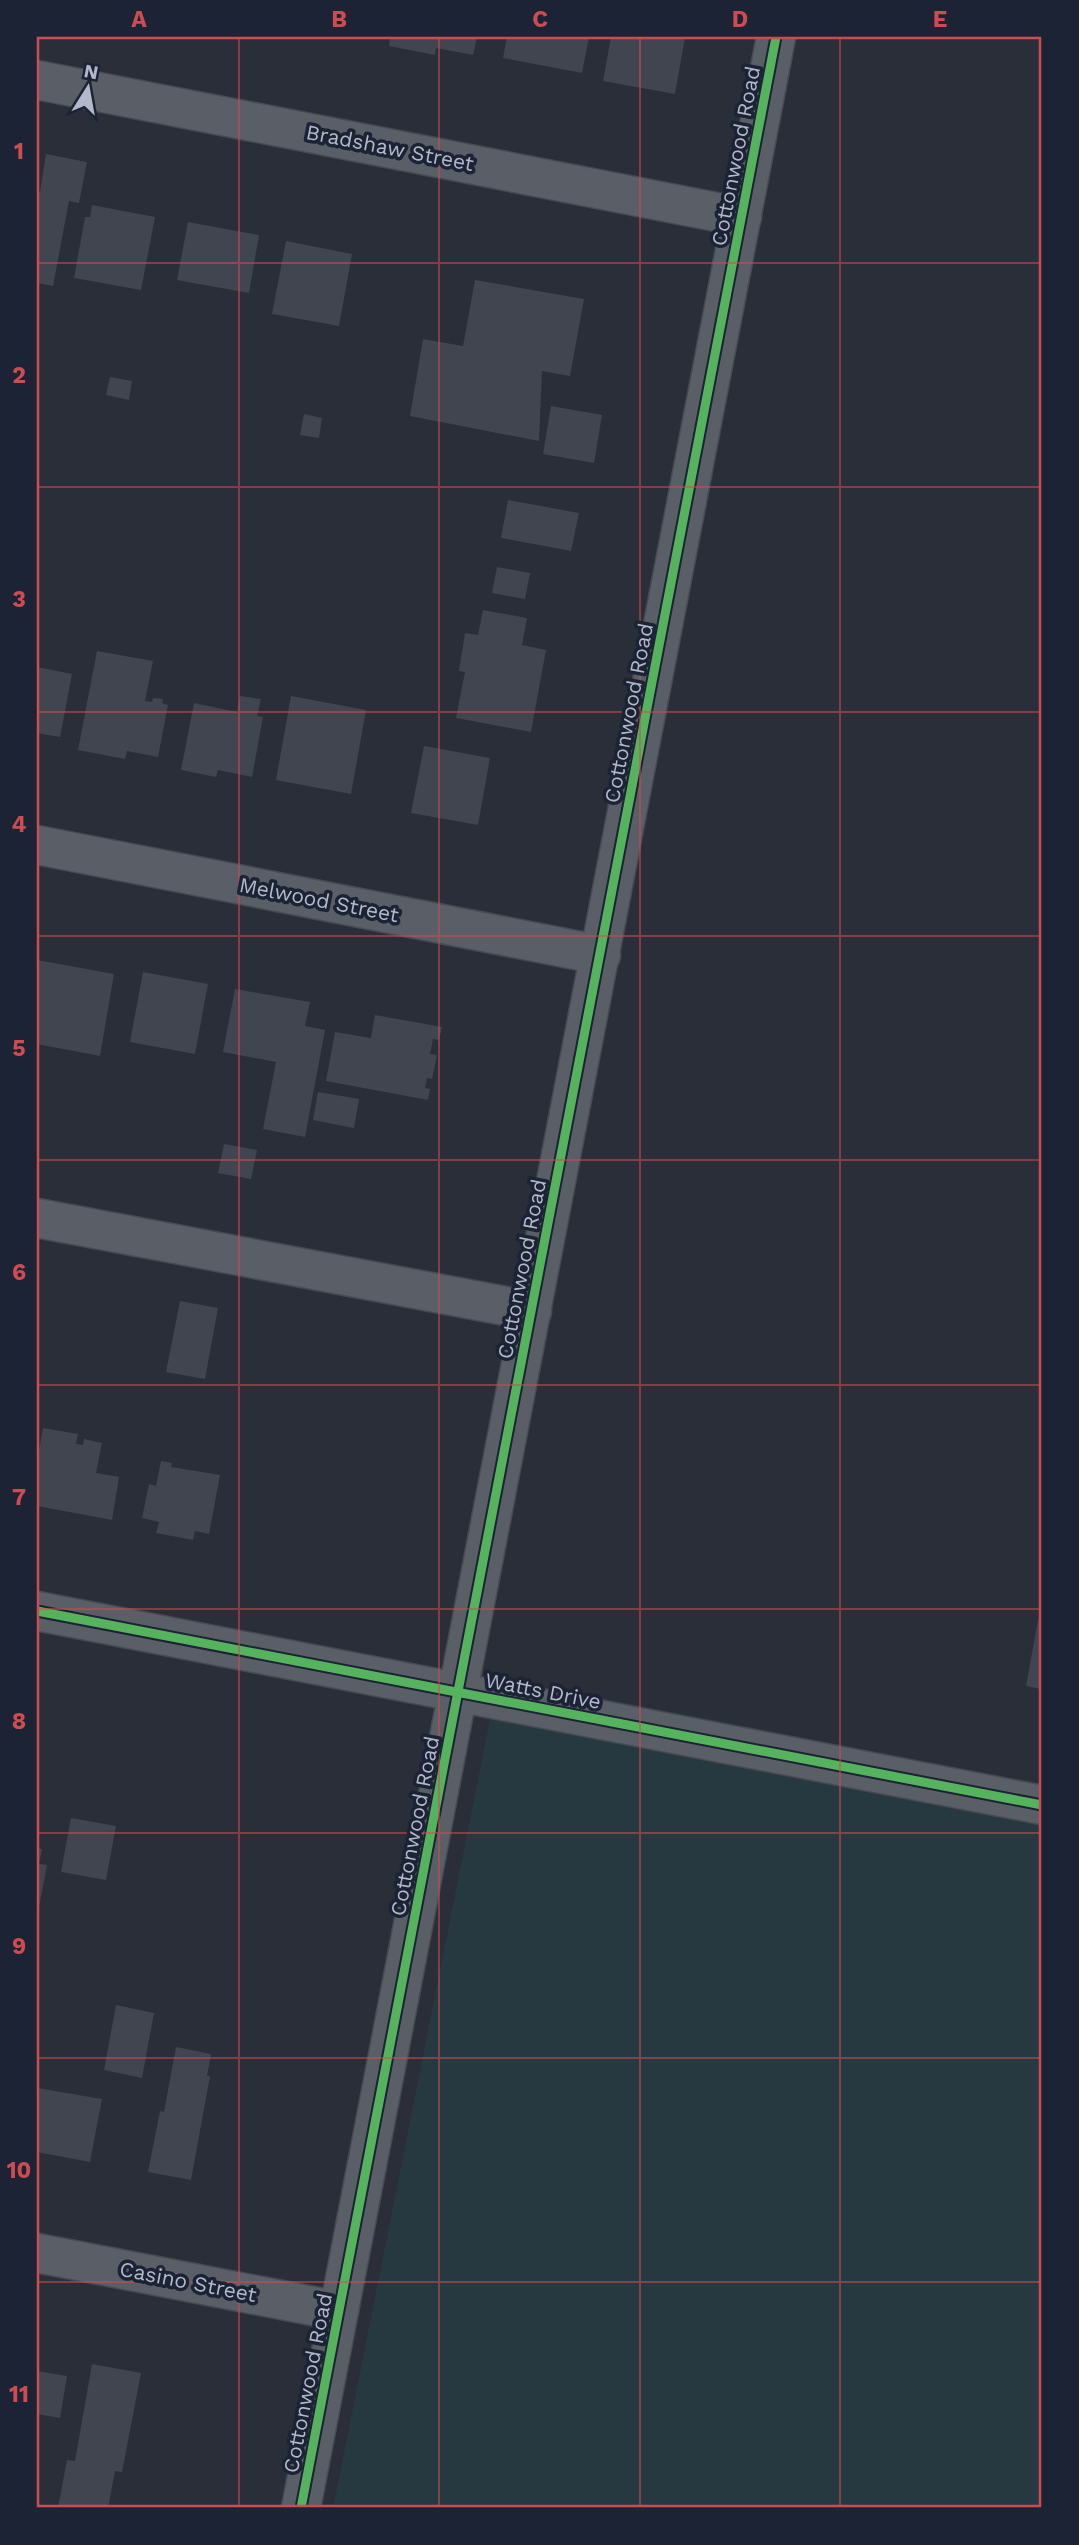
<svg xmlns="http://www.w3.org/2000/svg" width="1079" height="2545" font-family="'Work Sans',sans-serif">
<style>
.green{fill:#263840}
.building{fill:#414550}
.lines{fill:none;stroke-linecap:round;stroke-linejoin:round}
.minor-casing{stroke:#464a52;stroke-width:41}
.minor{stroke:#5a5e67;stroke-width:38}
.cycleway-casing{stroke:#1c2335;stroke-width:13}
.cycleway{stroke:#56b35d;stroke-width:9}
.grid{fill:none;stroke:#cd4c51;stroke-width:2;stroke-opacity:0.55}
.labels{text-anchor:middle;stroke-width:7;stroke-linejoin:round;paint-order:stroke}
.street-label{font-size:21px;fill:#b3b9cb;stroke:#1c2335}
.neatline{fill:none;stroke:#cd4c51;stroke-width:2.5}
.grid-label{font-size:23px;text-anchor:middle;font-weight:bold;fill:#cd4c51}
</style>
<rect width="100%" height="100%" fill="#292e39"/>
<polygon class="green" points="498,1678 1042,1784 1042,2508 333,2508"/>
<g class="building">
<polygon points="390,37 477,37 473,55 436,48 435,55 389,46"/>
<polygon points="507,37 589,37 582,73 503,58"/>
<polygon points="611,37 685,37 675,94 603,81"/>
<polygon points="46,154 87,162 79,203 69,201 53,286 37,283 37,192 40,192"/>
<polygon points="92,205 155,217 141,290 74,278 85,217 90,217"/>
<polygon points="188,222 259,235 249,293 177,280"/>
<polygon points="286,241 352,254 339,326 272,314"/>
<polygon points="475,280 584,299 570,376 542,371 539,441 410,416 423,339 463,346"/>
<polygon points="110,377 132,381 129,400 106,395"/>
<polygon points="551,406 602,415 594,463 543,454"/>
<polygon points="304,414 322,418 319,438 300,435"/>
<polygon points="508,500 579,513 571,551 501,538"/>
<polygon points="497,567 530,573 525,599 492,593"/>
<polygon points="483,610 527,618 522,645 546,650 531,732 456,718 465,672 459,671 465,633 478,635"/>
<polygon points="97,651 153,661 145,701 152,702 153,698 163,699 162,703 168,705 158,757 127,751 125,759 78,750"/>
<polygon points="37,667 72,674 60,737 37,733"/>
<polygon points="240,696 261,699 257,716 263,717 252,777 218,770 216,777 181,770 194,703 237,712"/>
<polygon points="291,696 366,710 351,794 276,780"/>
<polygon points="424,746 490,758 478,825 411,813"/>
<polygon points="37,960 114,974 100,1056 37,1044"/>
<polygon points="143,972 208,984 195,1054 130,1042"/>
<polygon points="235,989 310,1002 305,1026 325,1030 305,1137 263,1129 276,1062 223,1052"/>
<polygon points="375,1015 442,1027 439,1040 433,1039 430,1054 437,1055 432,1079 427,1078 425,1088 430,1089 428,1100 326,1081 335,1032 371,1038"/>
<polygon points="318,1092 359,1099 354,1128 313,1120"/>
<polygon points="224,1144 257,1150 251,1179 218,1173"/>
<polygon points="180,1301 218,1308 205,1379 166,1372"/>
<polygon points="43,1428 78,1434 76,1444 83,1445 84,1439 102,1443 96,1473 119,1477 112,1520 37,1506 37,1461"/>
<polygon points="161,1461 172,1463 171,1467 220,1475 209,1534 195,1531 193,1540 156,1533 159,1522 142,1518 149,1484 156,1486"/>
<polygon points="1038,1620 1042,1621 1042,1698 1039,1698 1041,1689 1026,1686"/>
<polygon points="71,1818 116,1826 106,1880 61,1872"/>
<polygon points="37,1848 42,1849 39,1864 47,1865 39,1907 37,1906"/>
<polygon points="116,2005 154,2013 142,2078 104,2070"/>
<polygon points="176,2047 211,2054 207,2076 210,2076 191,2180 148,2172 160,2111 164,2112"/>
<polygon points="37,2088 102,2099 90,2162 37,2152"/>
<polygon points="92,2364 141,2373 122,2472 115,2471 108,2508 58,2508 67,2460 75,2461"/>
<polygon points="37,2371 67,2376 60,2418 37,2414"/>
</g>
<g class="lines">
<defs>
<g id="minor">
<polyline points="37,80 742,217"/>
<polyline points="37,845 601,955"/>
<polyline points="37,1218 532,1311"/>
<polyline points="37,1611 1042,1805"/>
<polyline points="37,2253 339,2311"/>
<polyline points="301,2508 776,37"/>
</g>
</defs>
<use href="#minor" class="minor-casing"/>
<use href="#minor" class="minor"/>
<defs>
<g id="cycleway">
<polyline points="37,1611 1042,1805"/>
<polyline points="301,2508 776,37"/>
</g>
</defs>
<use href="#cycleway" class="cycleway-casing"/>
<use href="#cycleway" class="cycleway"/>
</g>
<path class="grid" d="M239 37V2508M439 37V2508M640 37V2508M840 37V2508M37 263H1042M37 487H1042M37 712H1042M37 936H1042M37 1160H1042M37 1385H1042M37 1609H1042M37 1833H1042M37 2058H1042M37 2282H1042"/>
<g class="labels">
<g class="street-label">
<text transform="translate(390 148) rotate(11)" y="7">Bradshaw Street</text>
<text transform="translate(736 156) rotate(-79)" y="7">Cottonwood Road</text>
<text transform="translate(629 713) rotate(-79)" y="7">Cottonwood Road</text>
<text transform="translate(319 900) rotate(11)" y="7">Melwood Street</text>
<text transform="translate(522 1269) rotate(-79)" y="7">Cottonwood Road</text>
<text transform="translate(543 1691) rotate(11)" y="7">Watts Drive</text>
<text transform="translate(415 1826) rotate(-79)" y="7">Cottonwood Road</text>
<text transform="translate(188 2282) rotate(11)" y="7">Casino Street</text>
<text transform="translate(308 2383) rotate(-79)" y="7">Cottonwood Road</text>
</g>
</g>
<rect width="1079" height="2545" fill="none" stroke="#1c2335" stroke-width="77"/>
<g transform="translate(88 88) rotate(11)" stroke="#1c2335" stroke-width="5" paint-order="stroke">
<path d="M0-5L12 26L0 18L-12 26Z" fill="#b3b9cb"/>
<text y="-10" font-size="19" font-weight="bold" text-anchor="middle" fill="#b3b9cb">N</text>
</g>
<rect x="38" y="38" width="1002" height="2468" class="neatline"/>
<g class="grid-label">
<text x="139" y="27">A</text>
<text x="339" y="27">B</text>
<text x="540" y="27">C</text>
<text x="740" y="27">D</text>
<text x="940" y="27">E</text>
<text x="19" y="159">1</text>
<text x="19" y="383">2</text>
<text x="19" y="607">3</text>
<text x="19" y="832">4</text>
<text x="19" y="1056">5</text>
<text x="19" y="1280">6</text>
<text x="19" y="1505">7</text>
<text x="19" y="1729">8</text>
<text x="19" y="1954">9</text>
<text x="19" y="2178">10</text>
<text x="19" y="2402">11</text>
</g>
</svg>
